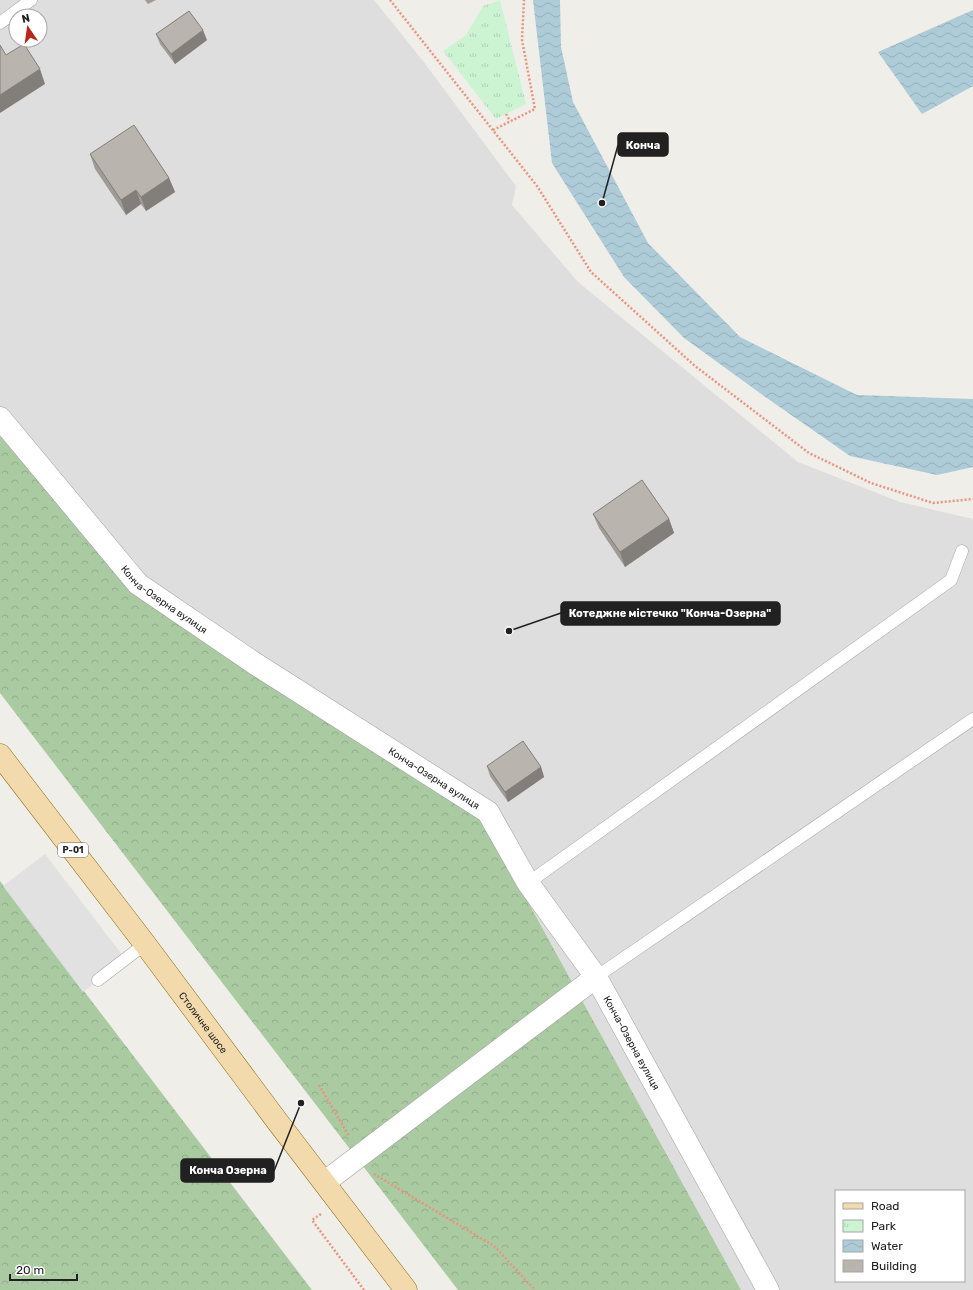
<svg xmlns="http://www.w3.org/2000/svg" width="973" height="1290" font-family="Rubik,sans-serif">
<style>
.residential{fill:#dfdede;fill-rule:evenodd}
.forest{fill:url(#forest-crowns)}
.park{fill:url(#park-tufts)}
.parking{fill:#e1e1e1}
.water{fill:url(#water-waves)}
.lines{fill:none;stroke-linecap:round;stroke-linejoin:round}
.service-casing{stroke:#a2a2a2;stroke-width:13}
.minor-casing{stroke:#a2a2a2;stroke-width:23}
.primary-casing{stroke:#8c6f12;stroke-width:23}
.path{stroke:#ea947f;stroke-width:2.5;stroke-dasharray:2 2;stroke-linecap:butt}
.service{stroke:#fff;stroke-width:12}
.minor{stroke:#fff;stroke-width:22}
.primary{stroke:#f2daac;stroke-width:22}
.wall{fill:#9f9b96}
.shaded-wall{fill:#827e7a}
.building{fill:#b9b4ae;stroke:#827e7a}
.labels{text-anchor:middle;stroke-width:3;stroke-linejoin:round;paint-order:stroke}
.shield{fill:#fff;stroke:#646464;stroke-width:1}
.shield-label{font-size:9px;font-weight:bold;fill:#212121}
.street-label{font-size:10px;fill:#212121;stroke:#fff}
.leader{fill:none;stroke:#212121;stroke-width:1.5}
.callout-dot{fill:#212121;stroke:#fff;stroke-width:1.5}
.callout{fill:#212121;stroke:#212121;stroke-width:1.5}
.callout-label{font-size:11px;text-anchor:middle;font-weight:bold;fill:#fff}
</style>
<defs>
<pattern id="forest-crowns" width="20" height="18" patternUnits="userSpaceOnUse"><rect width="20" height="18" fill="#aacaa2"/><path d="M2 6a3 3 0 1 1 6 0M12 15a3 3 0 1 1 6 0" fill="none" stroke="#92ad8b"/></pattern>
<pattern id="park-tufts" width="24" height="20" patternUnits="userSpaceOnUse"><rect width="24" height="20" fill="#ccf4d3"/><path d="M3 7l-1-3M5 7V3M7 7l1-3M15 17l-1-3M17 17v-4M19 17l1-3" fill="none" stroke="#afd1b5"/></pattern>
<pattern id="water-waves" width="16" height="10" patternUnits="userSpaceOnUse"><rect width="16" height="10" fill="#aecbd8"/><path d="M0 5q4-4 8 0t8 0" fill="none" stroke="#95aeb9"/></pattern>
</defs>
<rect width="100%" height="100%" fill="#f0eee8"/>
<path class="residential" d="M0 0H374L423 61 516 186 512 205 578 282 798 462 900 502 973 519V1290H554L0 572ZM16 16H40V40H16ZM836 1191H964V1281H836Z"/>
<g class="forest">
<polygon points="0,436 135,590 484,822 741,1290 458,1290 0,693"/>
<polygon points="0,881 312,1290 0,1290"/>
</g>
<polygon class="park" points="500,0 526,104 496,119 443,51 466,35 483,6"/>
<polygon class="parking" points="45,854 126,960 83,992 3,886"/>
<g class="water">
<polygon points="533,0 560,0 561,47 573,102 648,243 740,337 857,395 973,399 973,467 937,475 850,456 764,396 684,338 624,277 552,163"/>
<polygon points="973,10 973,86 922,114 878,52"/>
</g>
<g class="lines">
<defs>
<g id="service">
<polyline points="0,23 31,0"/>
<polyline points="528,883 951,580 962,551"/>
<polyline points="596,977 973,719"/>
<polyline points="98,980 145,944"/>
</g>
<g id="minor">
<path id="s1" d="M0 418 138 584 254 663 488 812 528 883 596 977 768 1290"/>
<polyline points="325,1182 596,977"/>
</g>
<g id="primary">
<path id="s2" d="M0 755 145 944 277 1121 406 1290"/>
</g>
</defs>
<use href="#service" class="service-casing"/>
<use href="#minor" class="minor-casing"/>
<use href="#primary" class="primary-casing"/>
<g class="path">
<polyline points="390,0 537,186 591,272 695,366 809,453 871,483 933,503 973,499"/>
<polyline points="506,114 510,121"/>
<polyline points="493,130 535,109 522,40 524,0"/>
<polyline points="319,1085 349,1136"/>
<polyline points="374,1174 494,1246 535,1290"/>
<polyline points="321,1214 312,1220 364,1290"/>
</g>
<use href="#service" class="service"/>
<use href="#minor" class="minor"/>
<use href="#primary" class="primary"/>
</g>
<g class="wall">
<polygon points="145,0 156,0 148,4"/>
<polygon points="156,34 207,40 175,64 160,44"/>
<polygon points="90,154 169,178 175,192 146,211 141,204 126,215 95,169"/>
<polygon points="593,514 669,519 674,533 625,567 599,528"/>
<polygon points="487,766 541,767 544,777 508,802 490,776"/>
</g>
<g class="shaded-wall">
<polygon points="203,30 207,40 175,64 171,54"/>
<polygon points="40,69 45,84 0,113 0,95"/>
<polygon points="169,178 175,192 146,211 141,197"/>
<polygon points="136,190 141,204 126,215 121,200"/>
<polygon points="669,519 674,533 625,567 620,552"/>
<polygon points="541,767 544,777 508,802 505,792"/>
</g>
<g class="building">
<polygon points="189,11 203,30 171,54 156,34"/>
<polygon points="24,44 40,69 0,95 0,45 6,55"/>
<polygon points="134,125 169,178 141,197 136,190 121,200 90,154"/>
<polygon points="642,480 669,519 620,552 593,514"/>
<polygon points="523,741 541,767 505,792 487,766"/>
</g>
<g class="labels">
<rect class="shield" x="58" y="843" width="30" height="14" rx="3"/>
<g class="shield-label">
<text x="73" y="853">Р-01</text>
</g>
<g class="street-label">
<text dy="4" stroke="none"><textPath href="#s1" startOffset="246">Конча-Озерна вулиця</textPath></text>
<text dy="4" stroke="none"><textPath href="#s1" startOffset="570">Конча-Озерна вулиця</textPath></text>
<text dy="4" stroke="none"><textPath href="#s2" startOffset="336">Столичне шосе</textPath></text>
<text dy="4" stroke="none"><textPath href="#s1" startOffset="906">Конча-Озерна вулиця</textPath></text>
</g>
</g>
<path class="leader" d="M602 203L618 145M509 631L561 613M301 1103L274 1171"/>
<g class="callout-dot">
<circle cx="602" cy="203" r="4"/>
<circle cx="509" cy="631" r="4"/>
<circle cx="301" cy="1103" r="4"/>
</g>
<g class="callout">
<rect x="618" y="133" width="50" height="23" rx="4"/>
<rect x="561" y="602" width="219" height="23" rx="4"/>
<rect x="181" y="1159" width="93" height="23" rx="4"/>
</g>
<g class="callout-label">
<text x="643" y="149">Конча</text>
<text x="670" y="617">Котеджне містечко "Конча-Озерна"</text>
<text x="228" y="1174">Конча Озерна</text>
</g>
<rect x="835" y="1190" width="130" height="92" fill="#ffffff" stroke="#a6a6a6"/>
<rect x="843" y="1203" width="20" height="6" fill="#f2daac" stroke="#a6a6a6"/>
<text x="871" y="1210" font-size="12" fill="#212121">Road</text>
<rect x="843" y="1220" width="20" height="12" fill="url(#park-tufts)" stroke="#a6a6a6"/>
<text x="871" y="1230" font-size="12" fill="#212121">Park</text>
<rect x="843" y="1240" width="20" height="12" fill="url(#water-waves)" stroke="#a6a6a6"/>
<text x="871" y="1250" font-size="12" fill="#212121">Water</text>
<rect x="843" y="1260" width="20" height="12" fill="#b9b4ae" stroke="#a6a6a6"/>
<text x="871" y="1270" font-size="12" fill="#212121">Building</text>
<g transform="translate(28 28) rotate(347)"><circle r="19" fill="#ffffff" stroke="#a6a6a6"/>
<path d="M0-3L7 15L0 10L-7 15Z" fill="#ba2718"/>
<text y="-6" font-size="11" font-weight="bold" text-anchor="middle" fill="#212121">N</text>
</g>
<path d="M10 1274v6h67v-6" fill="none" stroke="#212121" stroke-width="2"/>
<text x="16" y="1274" font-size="12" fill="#212121" stroke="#ffffff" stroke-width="3" paint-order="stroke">20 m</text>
</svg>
